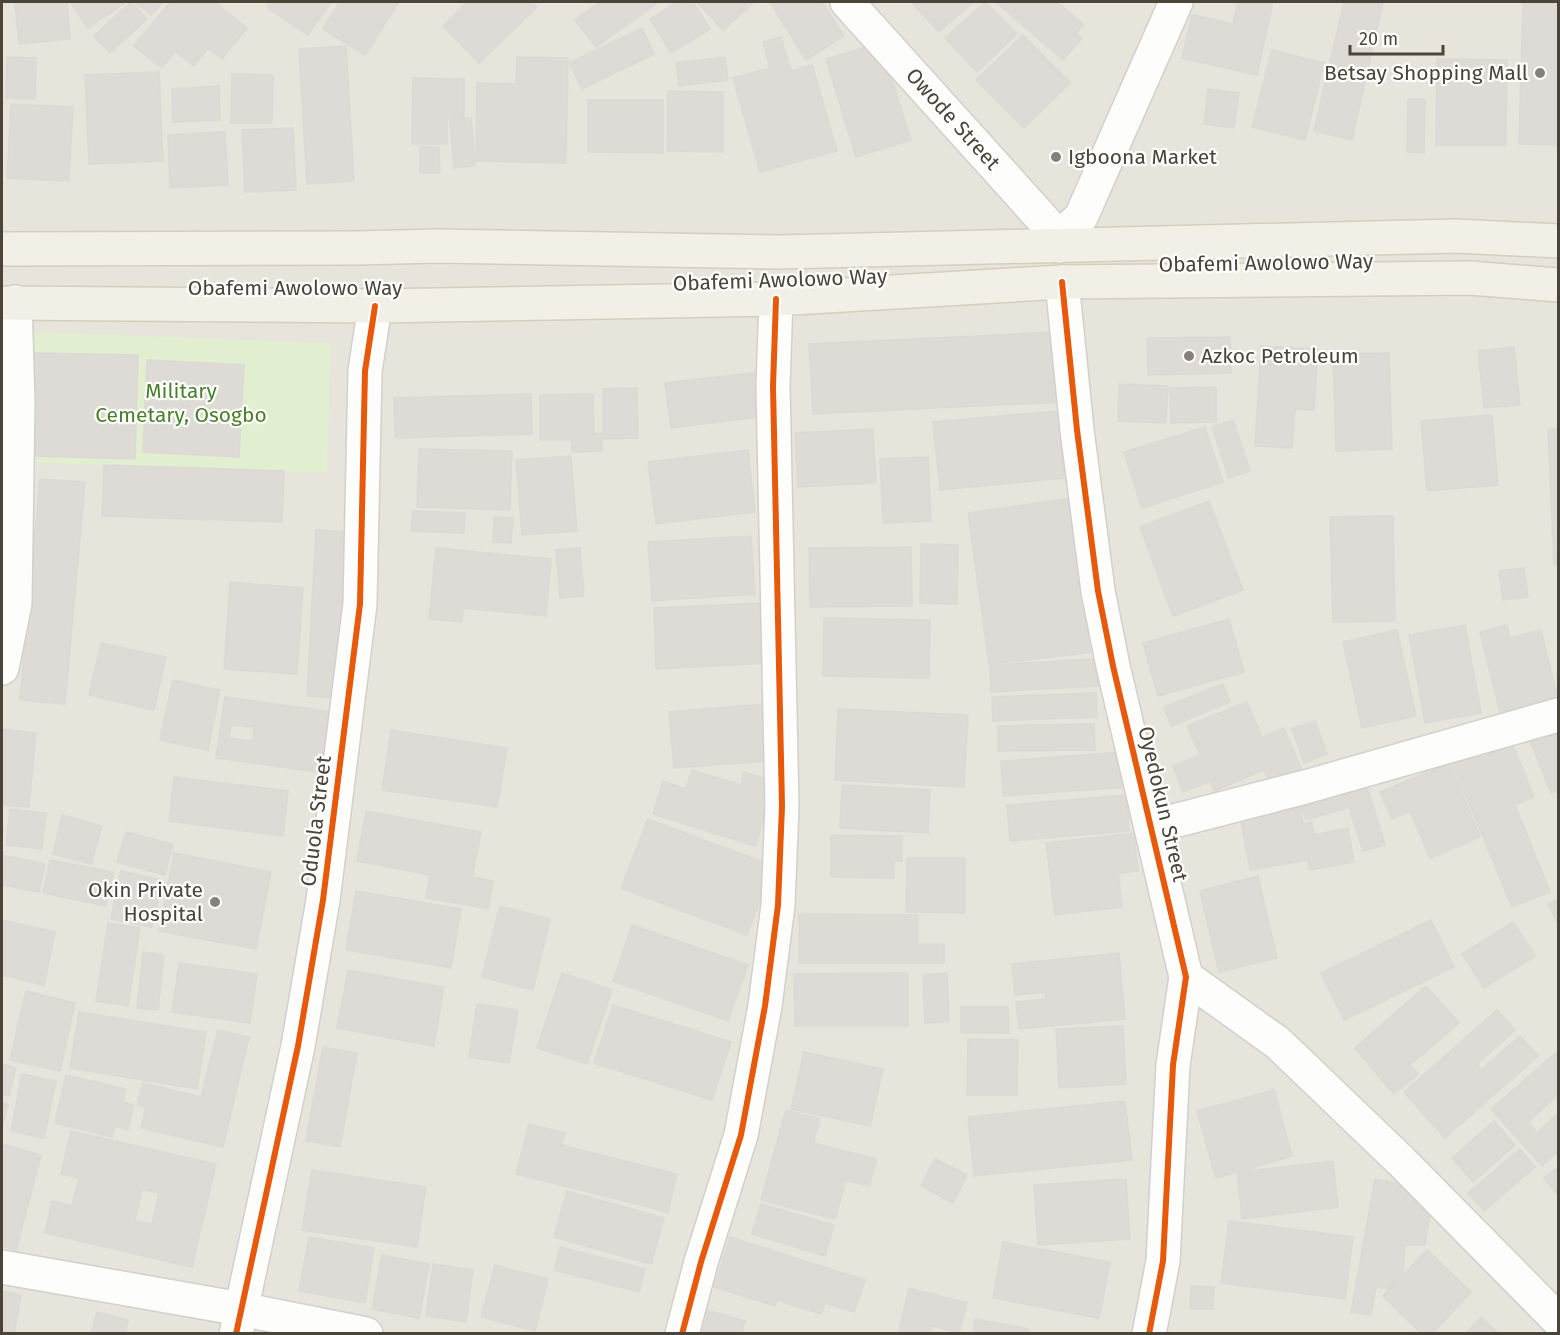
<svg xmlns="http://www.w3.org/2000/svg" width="1560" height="1335" font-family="'Fira Sans',sans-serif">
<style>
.residential{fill:#e7e4dc}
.green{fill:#e1eecf}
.building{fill:#dedbd6;stroke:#dcd9d4;stroke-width:1.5;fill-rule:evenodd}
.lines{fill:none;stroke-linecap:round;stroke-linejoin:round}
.minor-casing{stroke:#d2d0cb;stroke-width:36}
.major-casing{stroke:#d6cebb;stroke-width:36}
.minor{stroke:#fdfdfc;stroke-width:33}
.major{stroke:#f2efe6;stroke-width:33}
.cycleway-casing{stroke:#fff;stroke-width:10}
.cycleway{stroke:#e8590c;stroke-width:6}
.poi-dot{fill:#868178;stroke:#fff;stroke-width:2}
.labels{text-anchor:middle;stroke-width:4.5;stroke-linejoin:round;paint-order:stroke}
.poi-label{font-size:21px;fill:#4b4439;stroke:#fff;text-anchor:end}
.street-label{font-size:21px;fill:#4b4439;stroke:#fff}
.park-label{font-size:21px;fill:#4a7f2a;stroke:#fff}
</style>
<rect width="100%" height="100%" fill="#f4f2ee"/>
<rect class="residential" x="2" y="2" width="1556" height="1331"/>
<polygon class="green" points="35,332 331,343 327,473 30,462"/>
<g class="building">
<polygon points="15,2 67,2 70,39 19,44"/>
<polygon points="70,2 124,2 125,3 88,28"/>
<polygon points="131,2 147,19 110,53 94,36"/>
<polygon points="135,2 163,2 151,15"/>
<polygon points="170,2 215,2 247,28 222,59 208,48 194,66 175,51 162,68 134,46"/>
<polygon points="270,2 331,2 308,35 267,7"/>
<polygon points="340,2 399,2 365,55 323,29"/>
<polygon points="467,2 532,2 537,7 479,63 443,26"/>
<polygon points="600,2 658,2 596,47 575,20"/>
<polygon points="678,2 693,2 710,29 671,53 650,19"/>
<polygon points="697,2 754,2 723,30"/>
<polygon points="770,2 822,2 844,36 806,60"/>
<polygon points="916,2 973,2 939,32 913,4"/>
<polygon points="985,2 1017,34 977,72 945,38"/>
<polygon points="996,2 1057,2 1084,25 1076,33 1082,38 1063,60"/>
<polygon points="1238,2 1273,2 1257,75 1182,58 1192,15 1233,24"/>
<polygon points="1340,2 1383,2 1352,140 1314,131 1344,2"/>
<polygon points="1523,2 1558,2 1558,145 1519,144"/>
<polygon points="642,28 654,54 582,89 569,63"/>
<polygon points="1023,35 1070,83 1024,128 976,80"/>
<polygon points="781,37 791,71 812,65 837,151 760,172 733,78 770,68 763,42"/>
<polygon points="880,43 911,140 856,157 826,59"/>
<polygon points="346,46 354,181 307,184 299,49"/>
<polygon points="1272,50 1324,63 1305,140 1252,127"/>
<polygon points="7,57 36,58 35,99 6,98"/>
<polygon points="517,57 568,58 566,163 476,161 477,83 516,84"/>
<polygon points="725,57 728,80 679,86 676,63"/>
<polygon points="1437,59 1507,60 1506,145 1436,145"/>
<polygon points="159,72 163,161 89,164 85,75"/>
<polygon points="232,74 273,75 272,123 231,123"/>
<polygon points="413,78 464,79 464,118 447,118 447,144 412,144"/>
<polygon points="219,86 220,120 173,122 172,89"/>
<polygon points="1208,89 1239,93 1234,128 1204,124"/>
<polygon points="668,91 723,92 723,152 667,151"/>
<polygon points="1408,99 1425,99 1424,153 1407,152"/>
<polygon points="588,100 663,100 663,153 588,152"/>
<polygon points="11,104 73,107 69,181 7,178"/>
<polygon points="471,118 475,166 454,168 450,120"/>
<polygon points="293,128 296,190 245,192 242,130"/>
<polygon points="225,132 228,185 170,188 168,135"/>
<polygon points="420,147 439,147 440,173 420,173"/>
<polygon points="1058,332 1061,402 813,414 809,344"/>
<polygon points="1230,337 1231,373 1148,375 1147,338"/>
<polygon points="1261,346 1318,349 1314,410 1295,409 1292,448 1255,446"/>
<polygon points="1514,347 1520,405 1484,408 1478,351"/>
<polygon points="33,353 138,355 135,459 30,456"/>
<polygon points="1389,353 1392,449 1336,451 1333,354"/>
<polygon points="147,360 244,365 239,457 143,452"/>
<polygon points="760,372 765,416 671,428 665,383"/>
<polygon points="1119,384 1168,386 1166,423 1118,421"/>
<polygon points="1216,387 1216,422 1171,423 1170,388"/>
<polygon points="637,388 638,438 603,439 603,389"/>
<polygon points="531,394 532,434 395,438 394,398"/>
<polygon points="593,394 594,434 602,434 602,451 572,452 572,440 540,440 540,395"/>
<polygon points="1058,411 1064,478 940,490 933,422"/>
<polygon points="1492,415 1498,485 1427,491 1421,421"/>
<polygon points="1233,420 1250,471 1229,478 1212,427"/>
<polygon points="1205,427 1223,482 1142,508 1124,452"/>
<polygon points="873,429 876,483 798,487 795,433"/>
<polygon points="1548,429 1558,429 1558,564 1554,565"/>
<polygon points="419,449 512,451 510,510 417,507"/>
<polygon points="748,450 755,512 656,524 648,462"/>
<polygon points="571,456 577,531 522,535 516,460"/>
<polygon points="928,457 931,521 883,523 880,459"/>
<polygon points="104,465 284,471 282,522 102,516"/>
<polygon points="40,479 85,482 65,704 20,700"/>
<polygon points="1071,498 1093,652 989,664 968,513"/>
<polygon points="1209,501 1243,590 1173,616 1140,527"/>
<polygon points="413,511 465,513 464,533 411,531"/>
<polygon points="1393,516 1395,621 1333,622 1330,517"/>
<polygon points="494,517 513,518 511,543 493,542"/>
<polygon points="316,530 349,532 340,698 307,696"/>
<polygon points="751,536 755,594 652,601 648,542"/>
<polygon points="921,544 958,545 957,604 920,603"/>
<polygon points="911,547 912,606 810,607 809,548"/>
<polygon points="436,548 551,559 546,616 463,608 462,622 429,619"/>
<polygon points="580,548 584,596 560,598 556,550"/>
<polygon points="1524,568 1528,597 1503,600 1499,571"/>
<polygon points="230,582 303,588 297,674 224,669"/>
<polygon points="764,603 767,663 656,669 654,608"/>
<polygon points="824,618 930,620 929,678 823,676"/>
<polygon points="1229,619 1244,672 1158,696 1143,643"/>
<polygon points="1465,625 1481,713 1425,723 1409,635"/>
<polygon points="1507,625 1510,638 1541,630 1558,699 1500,713 1480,632"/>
<polygon points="1397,630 1416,716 1362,728 1343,642"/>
<polygon points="101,643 166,657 154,710 89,695"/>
<polygon points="1096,659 1098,686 991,692 990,665"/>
<polygon points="173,680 220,690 208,750 160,740"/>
<polygon points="1223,684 1230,702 1171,726 1164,707"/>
<polygon points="1096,693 1097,717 993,721 992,697"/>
<path d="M225 697 333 712 324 773 216 758ZM231 725 254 727 253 741 229 738Z"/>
<polygon points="1247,702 1262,737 1284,728 1303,773 1271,786 1264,770 1214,791 1210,781 1183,792 1173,766 1200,755 1187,726"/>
<polygon points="765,704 769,761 674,768 669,712"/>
<polygon points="838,709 968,715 964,787 835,780"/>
<polygon points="1315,721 1327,754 1304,763 1292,729"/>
<polygon points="1094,724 1095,750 998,751 998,726"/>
<polygon points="2,729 36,733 29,807 2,805"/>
<polygon points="1558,729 1558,790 1551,793 1530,740"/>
<polygon points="391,730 507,748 497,807 382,790"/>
<polygon points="1510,738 1534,797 1515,805 1550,892 1512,907 1452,762"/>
<polygon points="1123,752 1126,787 1003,796 1001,761"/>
<polygon points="1450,763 1480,837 1430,858 1410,811 1392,819 1380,792"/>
<polygon points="692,770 741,785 744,772 775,782 755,846 653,814 663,781 686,789"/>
<polygon points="174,777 288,791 283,836 169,821"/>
<polygon points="1364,777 1385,845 1363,851 1349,807 1306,820 1298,796"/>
<polygon points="842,785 930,790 928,833 840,828"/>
<polygon points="1127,795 1129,831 1010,841 1007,805"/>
<polygon points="1299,805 1303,824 1312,822 1314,835 1348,828 1354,862 1310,870 1308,860 1250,870 1240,816"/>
<polygon points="10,809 46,813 42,849 6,845"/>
<polygon points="366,811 481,832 472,877 493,881 488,909 426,898 430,875 357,861"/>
<polygon points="62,815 102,826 91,864 53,854"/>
<polygon points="648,819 773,866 747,935 621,888"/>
<polygon points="126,832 173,844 165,875 117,862"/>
<polygon points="1134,833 1138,871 1118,873 1122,907 1055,915 1046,843"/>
<polygon points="831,835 902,836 902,861 894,861 894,878 831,877"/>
<polygon points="174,853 271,872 256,949 159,931"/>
<polygon points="2,855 45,864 39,892 2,885"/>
<polygon points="907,858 965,858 965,913 906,912"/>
<polygon points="50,860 113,872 106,906 43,893"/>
<polygon points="121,871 162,880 152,927 111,919"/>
<polygon points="1258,876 1277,958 1219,972 1200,891"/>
<polygon points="356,891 461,909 451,968 346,950"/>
<polygon points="1558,899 1558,924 1548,904"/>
<polygon points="500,906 550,919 533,990 482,977"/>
<polygon points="799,914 918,915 918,944 944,944 944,963 799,963"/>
<polygon points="2,920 55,932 44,985 2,975"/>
<polygon points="1431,920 1454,967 1344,1020 1321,973"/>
<polygon points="1513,922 1535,956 1484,988 1462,954"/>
<polygon points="108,923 140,928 128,1006 96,1001"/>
<polygon points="632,925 748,965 728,1021 613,981"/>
<polygon points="143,952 164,955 158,1010 137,1008"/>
<polygon points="1119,953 1125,1019 1019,1029 1016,1002 1046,999 1045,992 1015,995 1012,964"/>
<polygon points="179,963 257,974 250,1023 172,1012"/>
<polygon points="348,970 444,987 434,1046 337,1028"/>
<polygon points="562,973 612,990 587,1064 537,1048"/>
<polygon points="908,973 908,1026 795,1026 794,974"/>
<polygon points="947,973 949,1022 925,1023 923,975"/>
<polygon points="1426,986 1459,1023 1410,1065 1418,1074 1394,1094 1355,1048"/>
<polygon points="26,991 75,1003 60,1071 10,1060"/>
<polygon points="477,1004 518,1010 509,1063 469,1057"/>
<polygon points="613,1005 731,1042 712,1100 594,1063"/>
<polygon points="961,1007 1008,1007 1009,1033 961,1033"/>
<polygon points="1497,1010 1515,1030 1477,1064 1482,1069 1520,1036 1538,1056 1445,1138 1404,1092"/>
<polygon points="79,1012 206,1032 197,1089 70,1068"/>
<polygon points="1123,1026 1126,1084 1059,1088 1056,1029"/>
<polygon points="218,1030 249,1037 223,1147 141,1128 146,1107 137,1105 143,1083 201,1097"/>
<polygon points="968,1039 1018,1040 1017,1095 967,1095"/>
<polygon points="323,1047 357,1053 340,1147 306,1141"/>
<polygon points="1558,1051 1558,1095 1528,1122 1537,1133 1558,1114 1558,1151 1542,1166 1491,1109"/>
<polygon points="804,1052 883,1069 870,1126 791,1109"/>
<polygon points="2,1064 16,1068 9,1096 2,1094"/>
<polygon points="22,1074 56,1081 44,1138 11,1131"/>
<polygon points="66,1075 126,1089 123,1102 134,1105 128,1130 115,1126 112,1137 55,1123"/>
<polygon points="1274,1090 1292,1156 1216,1178 1197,1111"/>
<polygon points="1125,1101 1132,1160 974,1176 968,1117"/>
<polygon points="2,1103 8,1104 2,1127"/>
<polygon points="786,1110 820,1119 813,1143 877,1159 869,1186 846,1180 835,1219 761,1200"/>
<polygon points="1494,1121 1515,1145 1473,1182 1452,1158"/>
<polygon points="529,1124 565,1133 561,1145 677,1174 668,1212 516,1174"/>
<path d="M71 1131 216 1164 192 1267 45 1233 52 1201 72 1206 79 1178 61 1174ZM142 1189 159 1193 152 1224 135 1221Z"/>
<polygon points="5,1145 41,1155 16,1250 2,1246 2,1159"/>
<polygon points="1520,1149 1535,1167 1484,1211 1468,1193"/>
<polygon points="935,1159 967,1175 953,1203 921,1186"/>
<polygon points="1333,1161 1338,1207 1242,1219 1237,1172"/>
<polygon points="1558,1167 1558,1196 1544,1178"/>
<polygon points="312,1170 426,1187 417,1247 302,1230"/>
<polygon points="1126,1179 1130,1239 1038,1245 1034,1185"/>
<polygon points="1375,1179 1418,1187 1432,1201 1425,1245 1405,1245 1403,1272 1388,1289 1376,1287 1371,1315 1351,1312"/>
<polygon points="567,1191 664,1218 651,1264 554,1237"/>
<polygon points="761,1204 834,1225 825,1256 752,1234"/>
<polygon points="1229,1221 1353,1237 1345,1299 1221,1283"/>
<polygon points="309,1237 374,1248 365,1303 299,1291"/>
<polygon points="730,1237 865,1280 854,1312 825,1303 821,1314 777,1300 775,1306 714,1287"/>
<polygon points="1003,1242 1110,1262 1099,1318 993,1298"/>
<polygon points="560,1247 645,1269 639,1292 554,1270"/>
<polygon points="1427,1250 1471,1292 1432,1334 1422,1334 1383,1296"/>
<polygon points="382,1255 429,1264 419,1318 372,1309"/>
<polygon points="433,1264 473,1270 466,1322 426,1316"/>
<polygon points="495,1265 548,1279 535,1331 481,1317"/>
<polygon points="1191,1286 1214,1287 1213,1309 1190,1309"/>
<polygon points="909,1288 967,1303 959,1333 932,1326 930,1334 898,1334"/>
<polygon points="2,1291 21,1295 14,1334 2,1334"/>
<polygon points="703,1309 745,1321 741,1334 697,1334"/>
<polygon points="97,1312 128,1320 125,1334 91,1334"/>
<polygon points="1481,1317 1499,1334 1465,1334"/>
<polygon points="975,1319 1029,1329 1028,1334 973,1334"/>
</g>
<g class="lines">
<defs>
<g id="minor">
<polyline points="847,2 1048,225 1059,246"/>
<polyline points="1055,238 1068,229 1081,217 1176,2"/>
<polyline points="1062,282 1077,430 1098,591 1113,666 1186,977 1173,1065 1163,1261 1149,1334"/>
<polyline points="2,668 15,603 18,401 15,302"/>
<polyline points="1151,827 1309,786 1558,715"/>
<polyline points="1186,977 1278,1043 1401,1161 1558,1320"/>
<polyline points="2,1267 241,1309 366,1334"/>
<polyline points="236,1334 298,1046 323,900 360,604 365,371 375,306"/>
<polyline points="682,1334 701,1262 741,1135 765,1006 778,905 782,806 773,386 776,299"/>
</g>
<g id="major">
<polyline points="2,249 356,248 438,246 779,252 1456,236 1558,241"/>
<polyline points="2,303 375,306 776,299 1062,282 1470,278 1558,285"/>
</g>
</defs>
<use href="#minor" class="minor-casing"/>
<use href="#major" class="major-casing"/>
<use href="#minor" class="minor"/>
<use href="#major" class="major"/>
<defs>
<g id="cycleway">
<polyline points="1062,282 1077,430 1098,591 1113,666 1186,977 1173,1065 1163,1261 1149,1334"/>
<polyline points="236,1334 298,1046 323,900 360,604 365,371 375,306"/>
<polyline points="682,1334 701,1262 741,1135 765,1006 778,905 782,806 773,386 776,299"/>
</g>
</defs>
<use href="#cycleway" class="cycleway-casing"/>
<use href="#cycleway" class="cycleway"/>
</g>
<g class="poi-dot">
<circle cx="1540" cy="73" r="6"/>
<circle cx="1056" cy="157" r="6"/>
<circle cx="1189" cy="356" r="6"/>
<circle cx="215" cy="902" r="6"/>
</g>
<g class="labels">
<g class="poi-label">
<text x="1528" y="80">Betsay Shopping Mall</text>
<text x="1068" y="164" text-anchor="start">Igboona Market</text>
<text x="1201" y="363" text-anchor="start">Azkoc Petroleum</text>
<text x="203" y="897">Okin Private<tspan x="203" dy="24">Hospital</tspan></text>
</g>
<g class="street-label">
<text transform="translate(953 119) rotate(48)" y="7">Owode Street</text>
<text transform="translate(1266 263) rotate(-1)" y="7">Obafemi Awolowo Way</text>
<text transform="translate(780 280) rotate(-2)" y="7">Obafemi Awolowo Way</text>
<text x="295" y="295">Obafemi Awolowo Way</text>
<text transform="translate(1163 804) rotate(77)" y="7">Oyedokun Street</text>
<text transform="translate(316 821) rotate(-83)" y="7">Oduola Street</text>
</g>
<g class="park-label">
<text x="181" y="398">Military<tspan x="181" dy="24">Cemetary, Osogbo</tspan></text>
</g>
</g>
<rect width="1560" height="1335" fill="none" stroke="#4b4439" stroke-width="6"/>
<path d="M1350 45v9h93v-9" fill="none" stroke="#4b4439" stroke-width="3"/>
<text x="1359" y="45" font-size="18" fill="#4b4439" stroke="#ffffff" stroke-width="4.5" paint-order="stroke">20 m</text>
</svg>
